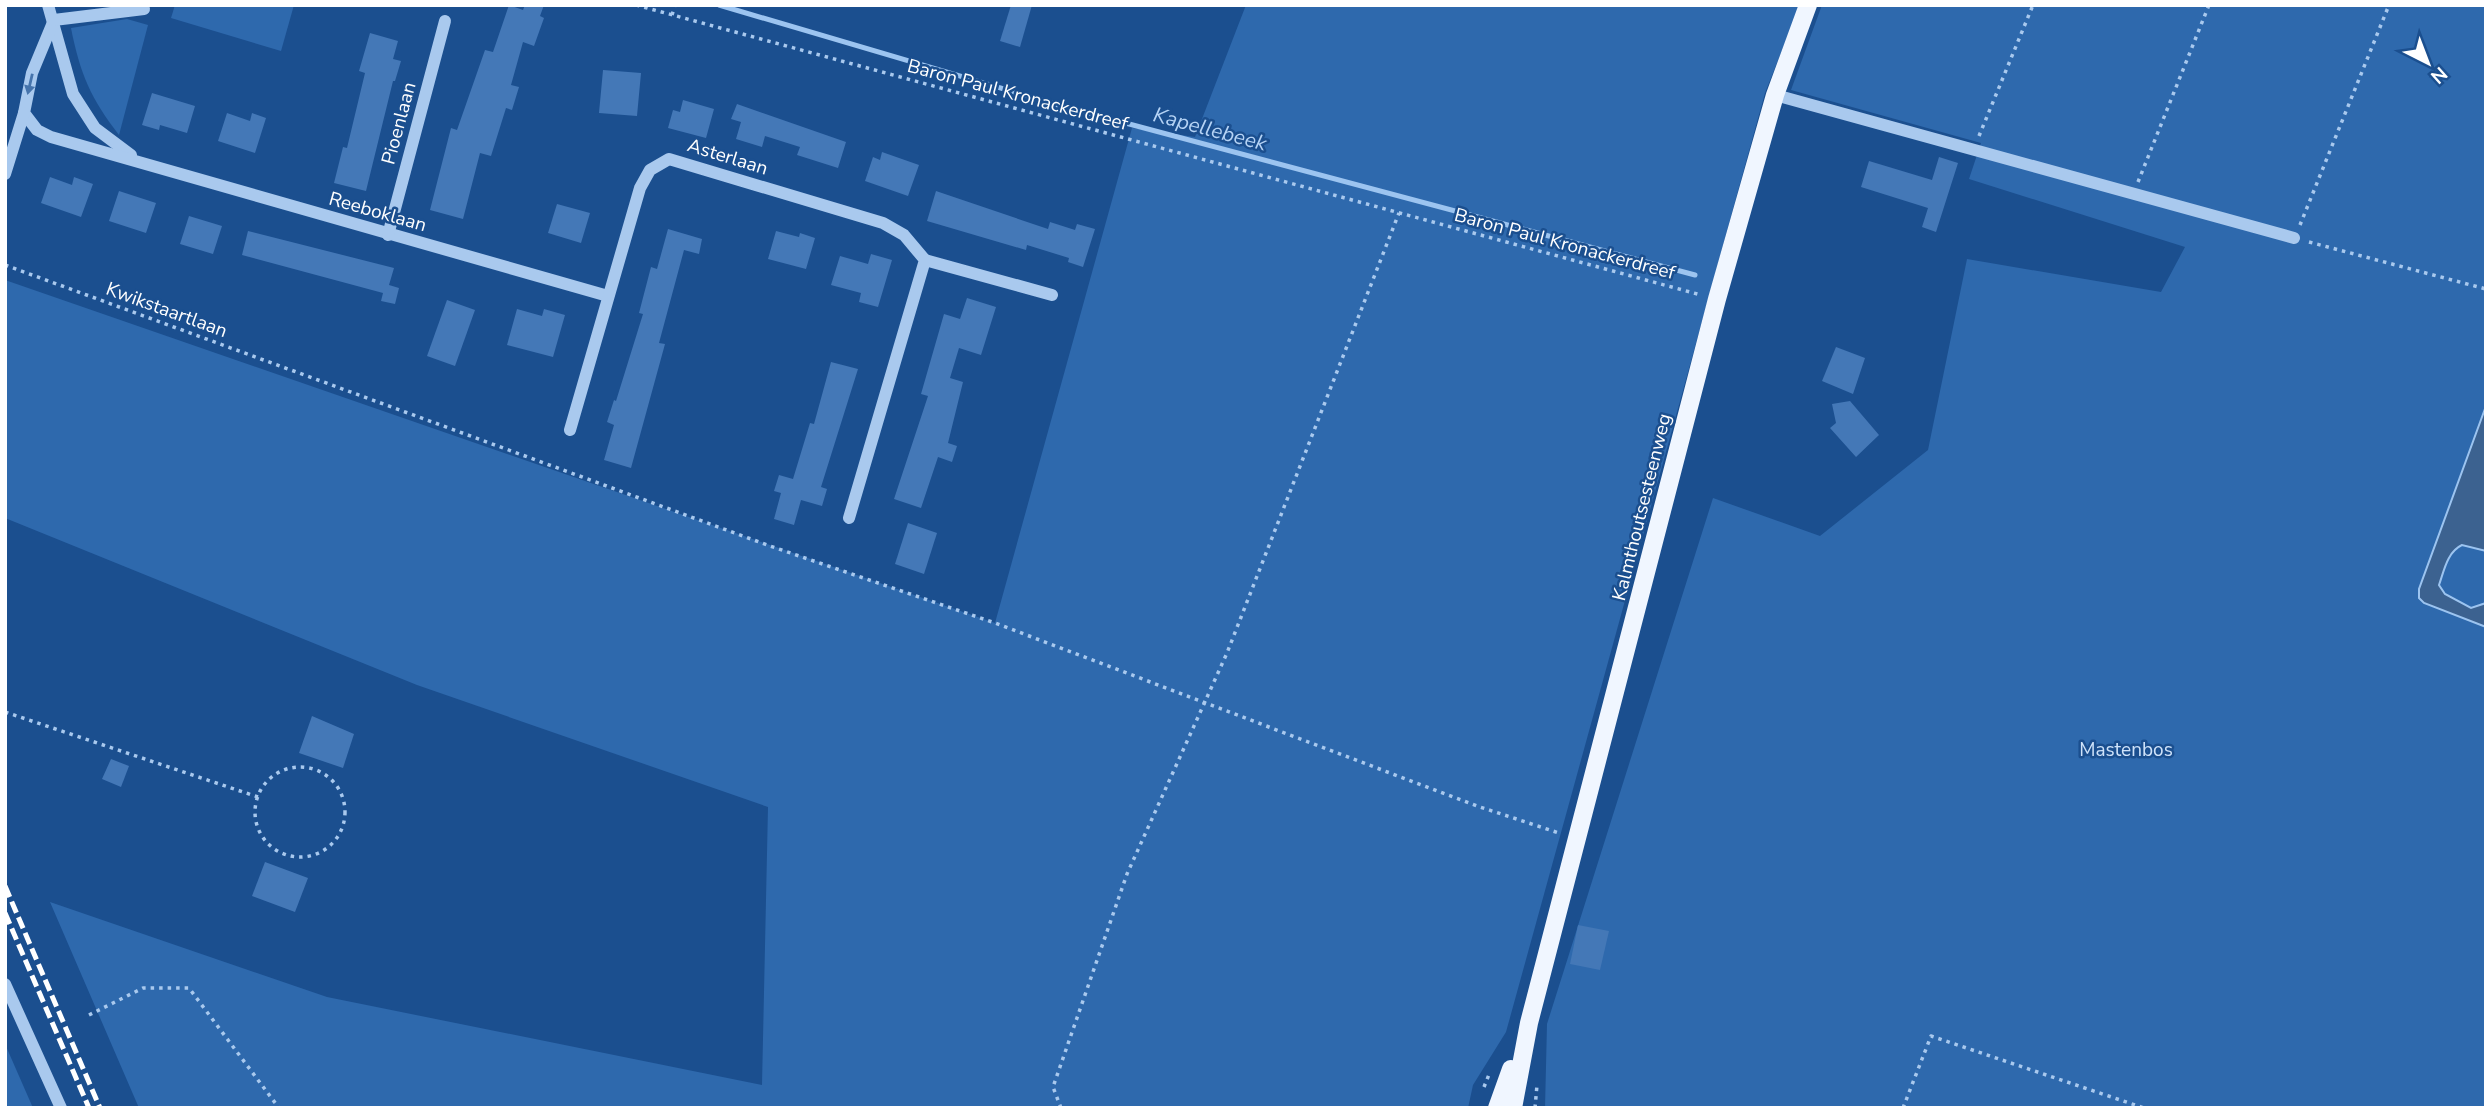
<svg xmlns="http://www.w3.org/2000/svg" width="2491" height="1113" font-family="'Nunito Sans',sans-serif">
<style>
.green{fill:#2e69ad}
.water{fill:#3c6290;stroke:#9cc4f0;stroke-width:2}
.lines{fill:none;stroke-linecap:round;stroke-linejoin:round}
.stream{stroke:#9cc4f0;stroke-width:5}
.building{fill:#4478b7}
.path{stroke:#a9c9ee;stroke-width:3.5;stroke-dasharray:3.5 5;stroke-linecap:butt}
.minor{stroke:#a9c9ee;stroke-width:12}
.major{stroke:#f0f6ff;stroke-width:18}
.rail{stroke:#fff;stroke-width:5;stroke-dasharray:12 5;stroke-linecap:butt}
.oneway{fill:#4674ac}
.labels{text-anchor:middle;stroke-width:5;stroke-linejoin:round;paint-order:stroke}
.street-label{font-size:19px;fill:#fff;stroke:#1b4f8f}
.park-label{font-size:19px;fill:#cfe3fa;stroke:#1b4f8f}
.water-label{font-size:21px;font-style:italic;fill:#b5d3f5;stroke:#1b4f8f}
</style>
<rect width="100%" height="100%" fill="#1b4f8f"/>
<g class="green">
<polygon points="175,5 294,5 281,51 171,18"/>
<polygon points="1246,5 1800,5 1765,93 1506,1032 1473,1085 1468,1108 139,1108 50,902 327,997 762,1085 768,807 417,685 5,518 5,280 995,623 1132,128 1195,137"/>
<polygon points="1822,5 2486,5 2486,1108 1545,1108 1547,1024 1713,498 1820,536 1928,450 1967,259 2161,292 2185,247 1969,179 1981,143 1791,90"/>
<path d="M127 19 148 25 119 135C91 99 80 74 71 28Z"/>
<polygon points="5,1044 33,1108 5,1108"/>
</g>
<path class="water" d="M2486 406V551L2462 545C2447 552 2444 571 2439 585L2445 594 2471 608 2486 603V627L2424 603 2419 598V589Z"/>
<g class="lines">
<polyline class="stream" points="719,5 1058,105 1695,275"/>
</g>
<g class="building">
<polygon points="509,5 523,10 525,5 544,5 540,16 544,18 534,46 523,42 511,85 519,87 512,110 506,108 491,156 480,153 463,219 430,210 451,128 457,130 485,50 493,52"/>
<polygon points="1011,5 1032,5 1020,47 1000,41"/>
<polygon points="370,33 398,41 393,59 401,61 395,81 393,81 366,191 334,183 343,147 347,148 365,73 359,71"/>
<polygon points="603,70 641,73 637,116 599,113"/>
<polygon points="152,93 195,106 187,133 160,125 159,130 142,125"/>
<polygon points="683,100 714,109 706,138 668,128 673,110 680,112"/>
<polygon points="737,104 846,142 838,168 797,155 800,147 765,136 762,147 736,139 741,122 731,119"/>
<polygon points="227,113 250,121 252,113 266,118 255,153 218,141"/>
<polygon points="882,152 919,165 908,196 865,181 873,157 880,160"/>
<polygon points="1939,157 1958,163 1936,232 1922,227 1928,208 1861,187 1869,161 1932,180"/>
<polygon points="50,177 72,185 74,177 93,184 81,217 41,203"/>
<polygon points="119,191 156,203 146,233 109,221"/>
<polygon points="936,191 1048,229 1050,222 1075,230 1077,224 1095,229 1083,267 1068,262 1069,258 1027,245 1026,250 927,221"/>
<polygon points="557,204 590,213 581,243 548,233"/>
<polygon points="189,216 222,226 213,254 180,244"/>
<polygon points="668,229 702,239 699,254 684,250 659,343 665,344 631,468 604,460 614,425 607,422 614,400 616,401 643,314 639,313 651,267 657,269"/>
<polygon points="248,231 394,268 389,285 399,288 395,304 381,301 383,293 242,255"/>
<polygon points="776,231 799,237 800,233 815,238 806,269 768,259"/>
<polygon points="871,254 892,260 878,307 859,302 861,293 831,285 840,256 868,264"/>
<polygon points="967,298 996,307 981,355 959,348 950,378 963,382 948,443 957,446 952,462 938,457 921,508 894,499 928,396 921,394 944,314 960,319"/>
<polygon points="447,300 475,310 455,366 427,356"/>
<polygon points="517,309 542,316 544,309 565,315 553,357 507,345"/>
<polygon points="1836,347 1865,358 1853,394 1822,381"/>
<polygon points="831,362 858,369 821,487 827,489 822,506 801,500 794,525 774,519 781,493 774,491 779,475 793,479 810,423 814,424"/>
<polygon points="1850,401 1879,435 1856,457 1830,428 1836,423 1832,404"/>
<polygon points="908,523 937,533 924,574 895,564"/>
<polygon points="312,716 354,734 343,768 299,753"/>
<polygon points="111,759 129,766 121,787 102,779"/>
<polygon points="265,862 308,878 295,912 252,896"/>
<polygon points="1578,925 1609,931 1600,970 1570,964"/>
</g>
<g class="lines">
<g class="path">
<polyline points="636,5 1701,295"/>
<polyline points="672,15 675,5"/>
<polyline points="1979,136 2033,5"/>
<polyline points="2138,182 2209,5"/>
<polyline points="2300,225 2389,5"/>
<polyline points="2309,242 2486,289"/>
<polyline points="5,265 770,546 995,623 1477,806 1559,833"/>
<polyline points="5,712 258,797"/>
<circle cx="300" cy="812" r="45"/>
<polyline points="89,1015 143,988 189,988 279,1108"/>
<polyline points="1484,1087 1490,1072"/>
<polyline points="1061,1108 1053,1087 1127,874 1227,653 1399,213"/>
<polyline points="1535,1108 1537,1085"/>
<polyline points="1903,1108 1931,1036 2144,1108"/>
</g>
<g class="minor">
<polyline points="48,5 73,94 95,128 131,155"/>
<polyline points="54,20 32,73 24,113 37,130 51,137 608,296"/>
<polyline points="54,20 144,9"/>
<polyline points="1775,95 2294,238"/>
<polyline points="5,174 24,113"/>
<polyline points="388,235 445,21"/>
<polyline points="925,260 1052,295"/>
<polyline points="570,430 640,188 650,170 669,159 883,223 904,235 925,260 849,518"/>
<polyline points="5,984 61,1108"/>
</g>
<g class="major">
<polyline points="1497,1108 1511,1069"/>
<polyline points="1513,1108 1529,1023 1717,299 1775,95 1808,5"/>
</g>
<g class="rail">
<polyline points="5,886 100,1108"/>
<polyline points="5,913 89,1108"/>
</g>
</g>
<defs><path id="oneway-solid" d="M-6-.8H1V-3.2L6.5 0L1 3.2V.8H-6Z" transform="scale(1.75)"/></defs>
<use class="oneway" href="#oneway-solid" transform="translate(30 84) rotate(103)"/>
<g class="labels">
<g class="street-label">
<text transform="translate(1018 94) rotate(15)" y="7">Baron Paul Kronackerdreef</text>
<text transform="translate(398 123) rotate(-75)" y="7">Pioenlaan</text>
<text transform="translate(728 156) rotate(17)" y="7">Asterlaan</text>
<text transform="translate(378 211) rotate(16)" y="7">Reeboklaan</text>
<text transform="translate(1565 243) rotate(15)" y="7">Baron Paul Kronackerdreef</text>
<text transform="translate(167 309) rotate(20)" y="7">Kwikstaartlaan</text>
<text transform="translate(1641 507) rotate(-76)" y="7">Kalmthoutsesteenweg</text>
</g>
<g class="park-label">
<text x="2126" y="756">Mastenbos</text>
</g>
<g class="water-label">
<text transform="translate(1210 129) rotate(15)" y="7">Kapellebeek</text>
</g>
</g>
<rect width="2491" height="1113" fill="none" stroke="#ffffff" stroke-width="14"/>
<g transform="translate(2428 63) rotate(138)" stroke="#1b4f8f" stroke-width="5" paint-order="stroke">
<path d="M0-5L12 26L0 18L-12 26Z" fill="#ffffff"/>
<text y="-10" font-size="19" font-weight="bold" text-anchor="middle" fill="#ffffff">N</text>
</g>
</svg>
